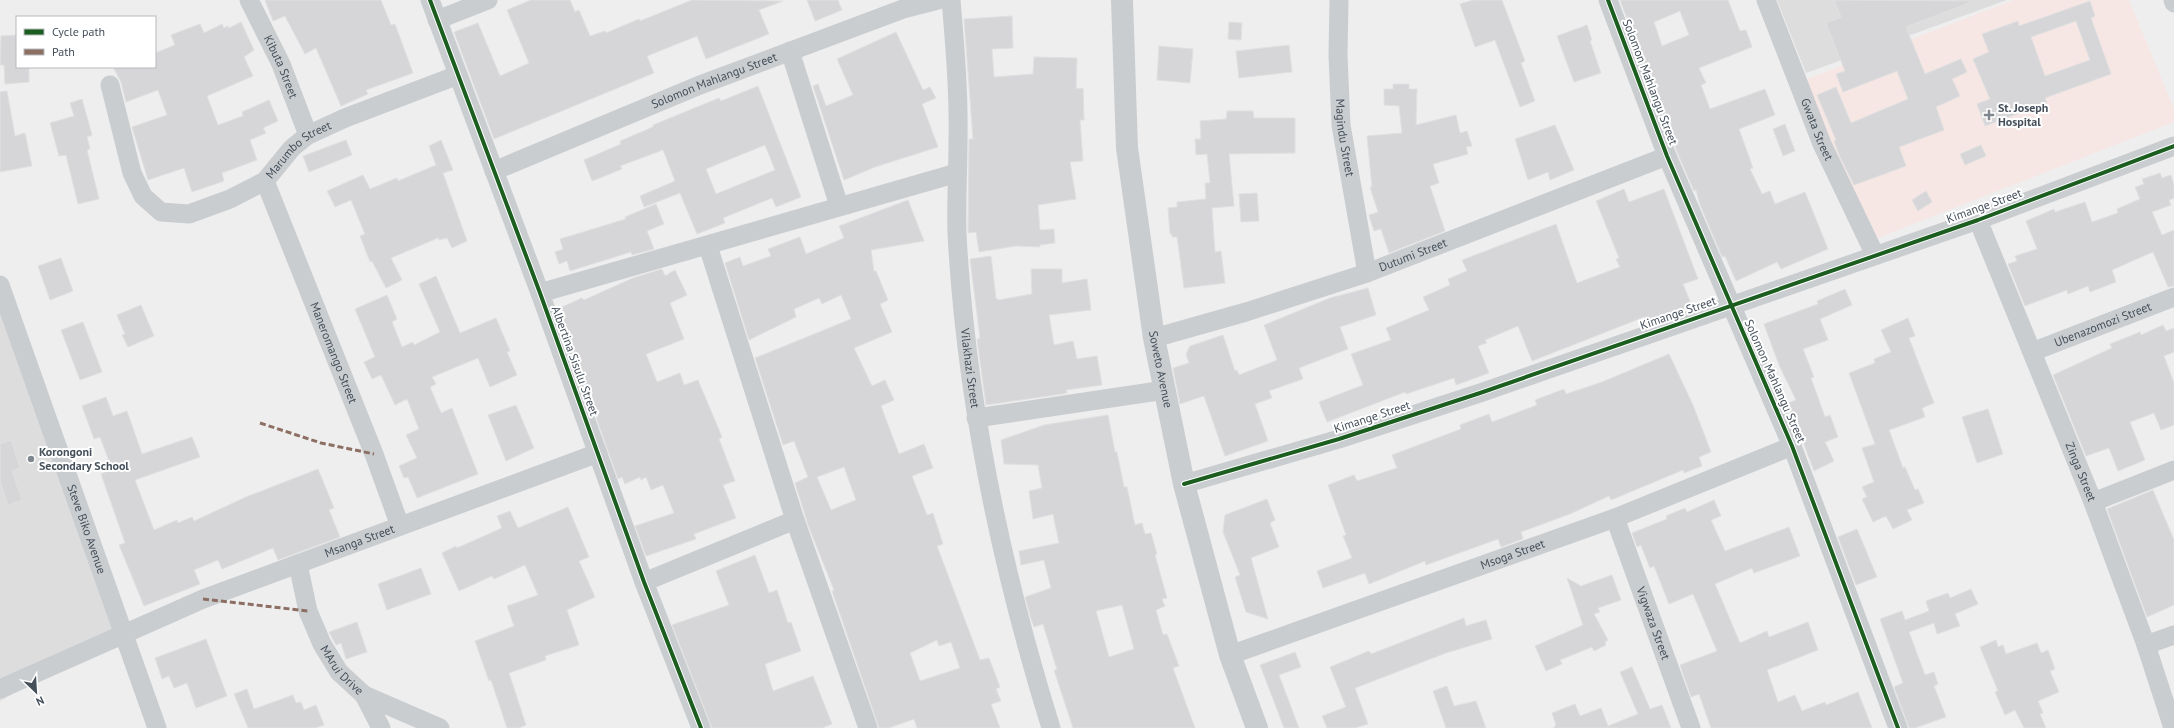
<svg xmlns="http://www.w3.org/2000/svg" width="2174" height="728" font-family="'PT Sans',sans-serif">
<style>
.education{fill:#ddddde}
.medical{fill:#f6e7e5}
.building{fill:#d6d6d8;stroke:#e0e0e1;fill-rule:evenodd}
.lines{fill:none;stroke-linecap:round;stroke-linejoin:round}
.minor{stroke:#cacdcf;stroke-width:19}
.tertiary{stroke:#cacdcf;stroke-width:22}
.quiet{stroke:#8d6e63;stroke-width:3;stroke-dasharray:6 3;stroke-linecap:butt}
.cycleway-casing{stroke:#fff;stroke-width:6}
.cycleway{stroke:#1b5e20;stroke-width:4}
.poi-dot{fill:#80878e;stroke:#fff;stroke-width:1.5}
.labels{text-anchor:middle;stroke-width:4;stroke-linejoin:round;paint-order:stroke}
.street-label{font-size:12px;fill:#45505b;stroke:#fff}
.poi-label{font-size:12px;font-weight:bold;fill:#45505b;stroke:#fff;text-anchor:start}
</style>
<rect width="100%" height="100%" fill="#efeeee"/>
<g class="education">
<polygon points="1777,0 2007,0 1806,73"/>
<polygon points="0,285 124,633 0,701"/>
</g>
<polygon class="medical" points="2014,0 2129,0 2174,109 2174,122 1865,243 1838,199 1794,84"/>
<g class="building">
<polygon points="265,0 381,0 391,25 395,24 413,73 366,90 368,94 341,106 316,48 305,54 285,16 273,21"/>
<polygon points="531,0 570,0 575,12 579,10 590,36 605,31 606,33 639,19 640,21 692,0 783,1 759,10 769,34 706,59 697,36 647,56 654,73 494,139 454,32 478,23 500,76 529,63 507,10"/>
<polygon points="807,0 838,0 842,10 815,21"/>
<polygon points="1473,0 1502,0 1525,61 1521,63 1535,101 1520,107 1495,40 1475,47 1460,4"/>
<path d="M1620 0H1728L1740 31 1746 30 1752 47 1699 68 1706 83 1701 85 1710 109 1765 89 1775 115 1739 129 1753 168 1750 169 1762 194 1770 191 1775 204 1805 192 1828 249 1781 269 1777 262 1736 281 1725 256 1722 257 1700 205 1696 190 1694 191 1677 152ZM1680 11 1689 35 1662 46 1654 22Z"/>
<polygon points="1834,0 1974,1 1906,27 1925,74 1961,59 1967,72 1952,79 1960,96 1936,107 1944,130 1899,147 1906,166 1854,185 1840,157 1834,141 1836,140 1817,95 1836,87 1851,123 1908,99 1897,71 1843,92 1836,74 1845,71 1826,23 1841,17"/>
<path d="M2090 1 2095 16 2091 18 2111 74 2045 98 2047 103 1985 126 1977 104 1990 99 1973 59 1989 52 1982 34 2018 21 2019 26ZM2076 21 2090 60 2045 76 2031 37Z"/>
<polygon points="1012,16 1013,48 992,49 994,77 1033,74 1034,57 1077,58 1076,89 1083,88 1084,120 1080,120 1083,161 1070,162 1076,199 1038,205 1040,230 1054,229 1055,243 1040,245 1040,247 1016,246 979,252 976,232 968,233 969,139 973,139 964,19"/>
<polygon points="241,22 254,50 244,57 253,76 207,96 218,125 243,116 242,112 269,100 278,121 263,128 266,133 250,140 257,160 222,173 224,181 192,192 184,168 148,180 132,127 167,115 158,90 126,102 121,82 113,67 155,67 155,53 175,45 171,35 200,24 204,33 222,24 224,28 228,26 229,28"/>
<polygon points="1229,22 1242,23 1241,40 1228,39"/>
<polygon points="1587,25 1592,40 1590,41 1601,73 1574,82 1557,36"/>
<polygon points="896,32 923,90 930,87 936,98 922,104 938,147 875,167 844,180 813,86 818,84 826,106 853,95 837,59"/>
<polygon points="17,35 17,67 29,67 29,82 5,84 4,65 0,65 1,36"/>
<polygon points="1289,45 1292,72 1239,78 1236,51"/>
<polygon points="1159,46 1193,49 1190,83 1157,80"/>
<polygon points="1393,84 1409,84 1409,89 1417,89 1416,125 1456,115 1460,133 1467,131 1472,146 1466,147 1468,154 1433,164 1439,183 1430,186 1445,231 1389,253 1381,229 1374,231 1369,215 1378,212 1370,187 1372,187 1367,136 1402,133 1399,106 1384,105 1384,89 1393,89"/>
<path d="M758 86 801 197 776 207 772 198 723 218 725 223 697 234 680 193 644 207 640 196 675 181 663 150 620 166 622 169 592 181 584 160 621 144 620 141 653 127V125L719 98 721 101ZM765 145 775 170 716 194 706 169Z"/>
<polygon points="7,91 15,136 25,133 32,166 0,172 0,92"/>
<polygon points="82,99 92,135 87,137 90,149 87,150 99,199 78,204 66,155 59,156 50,123 74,116 70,103"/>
<polygon points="1227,111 1253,111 1254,118 1295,118 1295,153 1229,154 1234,206 1212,208 1215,252 1221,251 1225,283 1184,288 1177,237 1172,237 1172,234 1170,234 1168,208 1177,207 1177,202 1206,199 1205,183 1210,183 1207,154 1196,155 1195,139 1201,139 1200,121 1226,119"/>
<polygon points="1785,124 1795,151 1783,156 1773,129"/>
<polygon points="1555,125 1574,170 1550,180 1548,172 1528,180 1515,139"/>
<polygon points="346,140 352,155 309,172 303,156"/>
<polygon points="441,140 453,170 443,173 467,241 452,248 447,238 439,240 438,238 391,258 402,280 386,288 372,261 370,262 360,236 365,234 351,200 335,207 327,191 363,175 370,189 397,178 398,181 436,165 429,146"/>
<polygon points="1981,145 1986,156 1965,165 1960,154"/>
<polygon points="2160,173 2162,178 2171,175 2174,185 2174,198 2169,200 2171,205 2152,212 2162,235 2174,230 2174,286 2168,287 2153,252 2112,270 2116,282 2090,292 2088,286 2068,294 2067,290 2025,306 2008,264 2017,261 2015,256 2037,249 2026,221 2054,209 2055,212 2085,202 2092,222 2118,213 2117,209 2140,199 2135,187 2144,184 2142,179"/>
<polygon points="1624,189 1629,202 1664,189 1698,279 1683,284 1692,306 1646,324 1644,317 1532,361 1518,326 1485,340 1487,343 1478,346 1489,373 1456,385 1454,378 1406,394 1405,392 1327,422 1319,402 1363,385 1351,354 1391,340 1386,328 1429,310 1423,297 1450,285 1448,279 1467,271 1462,260 1556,224 1577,283 1620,267 1616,259 1619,258 1596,201"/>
<polygon points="1926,191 1932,202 1918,211 1912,200"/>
<polygon points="1257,193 1259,221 1241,222 1239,194"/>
<path d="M908 200 924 241 871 250 874 271H876L888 300 880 304 892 332 854 348 872 386 885 380 894 400 881 406 899 454 924 444 933 468 912 476 927 515 933 513 943 544 937 546 980 660 989 658 1000 687 996 689 1001 701 991 704 1000 728H917L914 719 889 728H879L832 591 834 590 808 525 795 483 808 477 794 441 783 445 755 358 851 319 841 295 822 304 819 298 794 309 796 317 749 340 725 263 740 257 743 266 771 256 768 249 800 237 806 254 844 238 839 226ZM844 467 856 500 831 510 817 477ZM937 640 939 646 951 642 960 668 920 681 910 653Z"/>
<polygon points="656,204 664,224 647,231 654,249 632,255 631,252 570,271 567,261 559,264 555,252 563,249 560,239 626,219 625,217"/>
<polygon points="991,256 996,298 998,300 1032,294 1031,269 1062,269 1062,283 1087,279 1091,310 1049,315 1054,345 1073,341 1077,359 1097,356 1102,385 1066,390 1067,393 1062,394 986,405 977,339 980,338 970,259"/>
<polygon points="61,258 73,291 50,300 38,266"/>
<polygon points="662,269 665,276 675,270 687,295 670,303 684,339 646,354 657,382 680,373 684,385 698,380 722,437 719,439 735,481 723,485 736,518 694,534 696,539 646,556 635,526 674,513 663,485 651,490 646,477 641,480 640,477 625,484 622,477 618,479 596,417 598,417 559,312 563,310 562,307 582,298 584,300 633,278"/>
<polygon points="436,276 460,333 496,318 510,351 507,352 517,375 490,387 478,358 432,377 436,384 430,387 441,413 452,408 478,474 417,498 408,477 404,478 399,466 417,458 406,435 419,429 407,399 395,405 381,375 372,379 364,362 375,357 355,309 387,295 397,319 392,322 402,347 413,342 414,345 440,332 419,284"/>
<polygon points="1368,288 1376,315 1340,327 1348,349 1299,368 1303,379 1269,391 1272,398 1255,404 1268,441 1225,456 1204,396 1180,404 1173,368 1189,363 1186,354 1190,346 1223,335 1235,371 1237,370 1239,375 1277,360 1264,325 1330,298"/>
<polygon points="1845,289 1852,305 1820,319 1828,340 1803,349 1814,377 1811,378 1825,417 1830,415 1838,437 1825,442 1834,461 1814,471 1794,418 1792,418 1786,404 1796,400 1779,365 1764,324 1818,304 1817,301"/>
<polygon points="141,305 154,336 128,347 122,335 125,334 117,315"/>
<polygon points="1908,318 1915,336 1909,338 1934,403 1922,408 1925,417 1889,430 1903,468 1905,467 1915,490 1918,489 1924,503 1907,510 1912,520 1893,529 1886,516 1873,522 1862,499 1867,497 1862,487 1874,482 1862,448 1875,444 1849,373 1875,363 1874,359 1891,352 1881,330"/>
<polygon points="83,322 102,372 80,380 61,330"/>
<polygon points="2163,325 2166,331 2174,328 2174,352 2164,356 2174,383 2174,425 2161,430 2154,413 2130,422 2145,460 2118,471 2109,448 2086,456 2053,375 2112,348 2110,344 2140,332 2141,335"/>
<polygon points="1669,354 1693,405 1711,452 1699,457 1702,466 1684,473 1683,470 1611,500 1609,496 1570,514 1521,532 1523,539 1501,547 1498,539 1426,565 1425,561 1369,584 1365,573 1323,588 1317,571 1352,558 1343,536 1346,535 1328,485 1354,475 1357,481 1397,468 1392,455 1461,429 1460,425 1489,414 1492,422 1537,405 1535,400 1564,389 1566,394 1602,382"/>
<polygon points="106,397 113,416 127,411 142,454 192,437 200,457 135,480 154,530 177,520 178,523 192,517 194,521 246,497 318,469 334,508 329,510 340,537 278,560 273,548 222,569 218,560 194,570 200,584 144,606 119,545 125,543 101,474 112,469 100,437 94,439 82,406"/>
<polygon points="516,405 534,448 506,461 488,415"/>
<polygon points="1988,409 2003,454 1977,463 1962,417"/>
<path d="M1108 415 1115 452H1117L1124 487H1127L1135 525 1142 523 1145 534 1151 533 1157 554 1155 555 1167 598 1162 599 1165 606 1156 610 1163 635 1167 634 1179 666 1173 668 1195 728H1073L1054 670H1057L1043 624 1034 627 1031 619 1025 597 1051 588 1044 560 1021 565 1019 551 1059 543 1053 514 1033 519 1029 491 1042 488 1038 465 1004 464 1001 440 1044 425ZM1122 605 1134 649 1109 657 1096 611Z"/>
<polygon points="11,440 20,468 12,471 22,500 8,505 0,481 0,444"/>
<polygon points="2153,490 2174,540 2174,605 2147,617 2107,509"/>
<polygon points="1267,499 1275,520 1270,523 1279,547 1251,558 1268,619 1246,612 1235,577 1240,575 1223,532 1225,515"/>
<polygon points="1714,500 1721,516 1711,520 1725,551 1789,527 1800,556 1754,573 1752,568 1715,584 1740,643 1767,631 1769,637 1808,622 1818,650 1767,670 1778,702 1795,695 1802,711 1825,702 1826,705 1858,692 1872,728 1711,728 1699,694 1691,697 1680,665 1717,651 1693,594 1669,604 1654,566 1650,568 1641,545 1637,547 1632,533 1667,519 1666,516 1685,508 1687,512"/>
<polygon points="568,507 589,557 579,561 595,597 567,610 579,645 545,656 546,660 509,673 526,725 519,728 507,728 491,680 489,681 475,641 514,626 507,606 538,595 525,565 494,579 492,576 459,591 442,553 456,546 457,548 502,528 497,516 510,511 518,528"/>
<polygon points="1857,529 1877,577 1856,585 1838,537"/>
<polygon points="755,555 769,593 777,590 788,623 791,622 801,651 765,664 773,691 813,676 832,724 822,728 712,728 672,625 729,605 716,571"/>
<polygon points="421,568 431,594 387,610 378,584"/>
<polygon points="1612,575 1621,600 1598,608 1600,612 1594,614 1608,640 1605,642 1606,645 1594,651 1592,647 1560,660 1562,664 1546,671 1535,646 1583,625 1567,578 1581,586"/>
<polygon points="1971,589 1978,604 1955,614 1960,626 1937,634 1934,623 1909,632 1925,675 1934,672 1938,684 1934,686 1946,717 1915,728 1909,728 1894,687 1903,683 1880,619 1902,611 1905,620 1929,611 1926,601 1948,593 1950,598"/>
<polygon points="1464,618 1466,626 1486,620 1492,639 1446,653 1355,688 1368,724 1355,728 1327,728 1322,716 1346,707 1330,667 1369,651 1371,654"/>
<polygon points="357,622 367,652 346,659 341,643 336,645 329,632"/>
<polygon points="206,639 227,696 196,708 187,683 174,688 169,676 162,679 155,658"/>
<polygon points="1996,640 1998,647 2003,645 2006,654 2037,643 2041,653 2048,650 2055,669 2050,671 2059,692 2038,701 2043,713 2040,714 2046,728 2024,728 2015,710 2005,715 1995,692 1998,691 1980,647"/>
<polygon points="1295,652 1301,667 1279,675 1299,728 1284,728 1260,665"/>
<polygon points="1632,667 1650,709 1662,705 1671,728 1553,728 1556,725 1552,713 1575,704 1580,716 1601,708 1608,726 1638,714 1620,672"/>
<polygon points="1447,686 1454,706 1476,701 1486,728 1446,728 1433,691"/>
<polygon points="247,689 254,709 293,695 296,703 301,702 304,710 316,705 324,725 315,728 248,728 234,694"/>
</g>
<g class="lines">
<g class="minor">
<path id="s1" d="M249 0 281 64 308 135"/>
<polyline points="430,0 540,293 644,582 701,728"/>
<path id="s2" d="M951 0C955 47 959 94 958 141 958 172 956 203 957 234 966 402 1001 567 1051 728"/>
<path id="s3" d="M1339 0 1338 55 1341 125 1367 273"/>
<polyline points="1608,0 1667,156 1792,446 1898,728"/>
<path id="s4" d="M1766 0 1822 144 1875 255"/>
<polyline points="2173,0 2174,3"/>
<polyline points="437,20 488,0"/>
<polyline points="790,51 839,206"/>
<path id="s5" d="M110 85 132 173 143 196 161 212 189 214 230 199 265 181 292 148 308 135 345 118 458 75"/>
<path id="s6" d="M494 171 700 85 903 9 938 0"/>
<path id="s7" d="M265 181 374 454 400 526"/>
<path id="s8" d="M1978 220 2093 502 2146 645 2173 728"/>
<polyline points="708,246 795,520 868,728"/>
<path id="s9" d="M0 285 157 728"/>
<polyline points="540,293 957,173"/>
<path id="s10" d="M1154 338 1246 312 1367 273 1667 156"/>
<path id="s11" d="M2032 352 2174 297"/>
<polyline points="976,418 1165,390"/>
<polyline points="1184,484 1339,439 1480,393 1978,220 2174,146"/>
<polyline points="2093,502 2174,470"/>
<path id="s12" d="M1615 518 1691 728"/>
<path id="s13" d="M298 564 308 611 322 644 339 672 364 695 440 728"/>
<polyline points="644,582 795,520"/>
<polyline points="2146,645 2174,635"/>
<path id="s14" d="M1230 655 1615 518 1792 446"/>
<path id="s15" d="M0 689 203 599 598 453"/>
<polyline points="364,695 381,728"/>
</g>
<path class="tertiary" id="s16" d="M1122 0 1127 148 1154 338 1184 484 1230 655 1257 728"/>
<g class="quiet">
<polyline points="260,423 321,443 374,454"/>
<polyline points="203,599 308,611"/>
</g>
<defs>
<g id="cycleway">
<polyline points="430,0 540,293 644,582 701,728"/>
<polyline points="1608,0 1667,156 1792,446 1898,728"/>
<polyline points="1184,484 1339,439 1480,393 1978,220 2174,146"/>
</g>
</defs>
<use href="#cycleway" class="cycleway-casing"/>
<use href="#cycleway" class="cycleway"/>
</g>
<g class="poi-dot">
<path d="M1987 109h4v4h4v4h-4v4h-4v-4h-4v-4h4z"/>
<circle cx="31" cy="459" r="4"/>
</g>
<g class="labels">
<g class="street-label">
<text dy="4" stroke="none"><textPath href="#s1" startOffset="74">Kibuta Street</textPath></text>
<text dy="4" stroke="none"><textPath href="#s6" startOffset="238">Solomon Mahlangu Street</textPath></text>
<text transform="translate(1650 82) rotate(69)" y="4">Solomon Mahlangu Street</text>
<text dy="4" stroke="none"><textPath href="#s4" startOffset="139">Gwata Street</textPath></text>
<text dy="4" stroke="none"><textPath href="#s3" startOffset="138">Magindu Street</textPath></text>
<text dy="4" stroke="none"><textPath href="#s5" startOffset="298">Marumbo Street</textPath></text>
<text transform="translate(1984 206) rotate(-20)" y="4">Kimange Street</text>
<text dy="4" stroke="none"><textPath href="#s10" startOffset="272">Dutumi Street</textPath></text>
<text transform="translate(1678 313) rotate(-19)" y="4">Kimange Street</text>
<text dy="4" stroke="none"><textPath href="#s11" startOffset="76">Ubenazomozi Street</textPath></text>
<text dy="4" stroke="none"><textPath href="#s7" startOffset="185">Maneromango Street</textPath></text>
<text transform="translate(575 361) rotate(70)" y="4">Albertina Sisulu Street</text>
<text dy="4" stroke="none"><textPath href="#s2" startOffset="369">Vilakhazi Street</textPath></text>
<text dy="4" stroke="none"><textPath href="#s16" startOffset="372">Soweto Avenue</textPath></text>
<text transform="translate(1775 381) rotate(66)" y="4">Solomon Mahlangu Street</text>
<text transform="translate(1372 417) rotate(-18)" y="4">Kimange Street</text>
<text dy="4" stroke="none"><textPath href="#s8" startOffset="272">Zinga Street</textPath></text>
<text dy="4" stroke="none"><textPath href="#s9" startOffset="259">Steve Biko Avenue</textPath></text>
<text dy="4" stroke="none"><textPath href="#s15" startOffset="389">Msanga Street</textPath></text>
<text dy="4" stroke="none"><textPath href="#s14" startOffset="300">Msoga Street</textPath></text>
<text dy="4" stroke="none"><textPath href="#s12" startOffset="112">Vigwaza Street</textPath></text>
<text dy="4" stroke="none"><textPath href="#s13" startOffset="117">MArui Drive</textPath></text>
</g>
<g class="poi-label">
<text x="1998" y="112">St. Joseph<tspan x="1998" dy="14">Hospital</tspan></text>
<text x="39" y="456">Korongoni<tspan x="39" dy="14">Secondary School</tspan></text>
</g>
</g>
<rect x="16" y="16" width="140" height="52" fill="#ffffff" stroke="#b5b9bd"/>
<rect x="24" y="29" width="20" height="6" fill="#1b5e20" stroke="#b5b9bd"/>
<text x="52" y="36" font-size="12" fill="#45505b">Cycle path</text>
<rect x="24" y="49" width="20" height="6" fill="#8d6e63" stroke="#b5b9bd"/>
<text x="52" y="56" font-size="12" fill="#45505b">Path</text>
<g transform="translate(36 692) rotate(155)" stroke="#ffffff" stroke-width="3" paint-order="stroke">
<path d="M0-3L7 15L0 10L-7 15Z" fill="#45505b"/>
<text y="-6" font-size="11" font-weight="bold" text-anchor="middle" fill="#45505b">N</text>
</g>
</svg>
